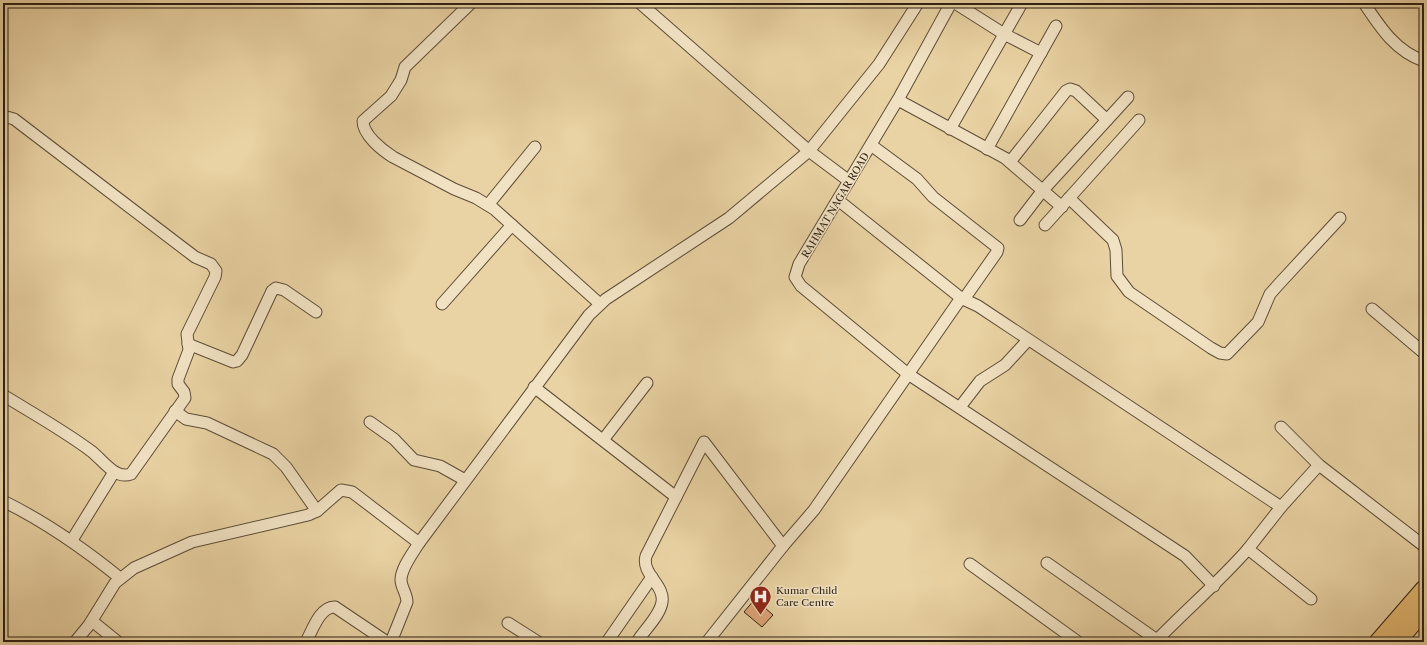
<svg xmlns="http://www.w3.org/2000/svg" width="1427" height="645" font-family="'Libre Caslon Text',serif">
<style>
.building{fill:#dea678;stroke:#2d1f13}
.lines{fill:none;stroke-linecap:round;stroke-linejoin:round}
.minor-casing{stroke:#5c4c37;stroke-width:13}
.highway-casing{stroke:#2d1f13;stroke-width:19}
.minor{stroke:#f1e2c3;stroke-width:11}
.highway{stroke:#e4b972;stroke-width:17}
.labels{text-anchor:middle;stroke-width:3;stroke-linejoin:round;paint-order:stroke}
.street-label{font-size:10px;fill:#2d1f13;stroke:#f1e2c3}
.poi-label{font-size:10px;fill:#2d1f13;stroke:#f1e2c3;text-anchor:start}
</style>
<rect width="100%" height="100%" fill="#e9d2a3"/>
<filter id="stains"><feTurbulence type="fractalNoise" baseFrequency=".005" numOctaves="4"/><feColorMatrix values="0 0 0 0 .2 0 0 0 0 .09 0 0 0 0 .02 0 0 0 .5 -.17"/></filter>
<radialGradient id="worn" r=".72"><stop offset=".6" stop-color="#630" stop-opacity="0"/><stop offset="1" stop-color="#630" stop-opacity=".3"/></radialGradient>
<polygon class="building" points="755,599 773,615 762,627 744,612"/>
<g class="lines">
<defs>
<g id="minor">
<path d="M471 3 405 67 401 80 391 96 363 121C363 135 382 150 393 157L454 189 476 198 494 209 600 304"/>
<polyline points="640,3 809,151 849,181"/>
<polyline points="951,3 900,96 799,264 795,277 801,286 908,374 1185,556 1214,586"/>
<polyline points="955,3 1004,34 1041,53"/>
<path d="M1364 3C1380 27 1395 51 1424 61"/>
<polyline points="898,100 1005,158 1062,207"/>
<path d="M3 116 14 119 195 257 211 264 216 271 215 277 187 334 189 350 178 379V384L184 392 185 398 131 474C115 480 103 460 91 451 63 430 32 413 3 395"/>
<polyline points="950,129 1022,3"/>
<polyline points="871,145 917,179 933,197 998,248 997,252 964,299"/>
<polyline points="987,149 1056,26"/>
<polyline points="1010,162 1066,91 1070,89 1076,91 1107,120"/>
<polyline points="1069,198 1113,240 1116,250 1117,276 1129,292 1211,348 1220,353 1227,354 1258,322 1270,294 1278,285 1340,218"/>
<polyline points="838,200 961,298"/>
<polyline points="488,205 535,147"/>
<polyline points="1020,220 1043,190 1128,97"/>
<polyline points="1045,225 1139,120"/>
<polyline points="442,304 512,225"/>
<polyline points="1372,309 1424,353"/>
<polyline points="188,344 233,362 237,361 242,355 272,291 276,288 284,290 316,312"/>
<polyline points="534,387 676,497"/>
<polyline points="960,407 980,381 1005,365 1028,340"/>
<polyline points="175,411 186,419 207,423 273,454 286,467 317,511"/>
<polyline points="370,422 394,439 414,460 440,466 465,480"/>
<polyline points="1281,427 1319,465 1424,546"/>
<polyline points="603,440 647,383"/>
<path d="M3 501C46 522 83 548 120 578"/>
<polyline points="72,540 114,472"/>
<polyline points="419,543 589,315 606,299 729,218 809,151 879,64 918,3"/>
<path d="M1047 563 1157 640C1187 609 1220 581 1248 549"/>
<polyline points="970,564 1078,642"/>
<polyline points="1311,599 1248,549 1281,507 1319,465"/>
<polyline points="92,621 118,642"/>
<polyline points="508,623 538,642"/>
<path d="M75 642 89 625 115 583 134 568 192 542 308 515 317 511 341 490 352 492 419 543C413 553 401 568 401 580 401 587 407 594 407 602L391 642"/>
<path d="M306 642C312 631 320 606 335 607L387 642"/>
<polyline points="607,642 652,577"/>
<path d="M637 642C644 630 660 616 662 602 665 585 641 574 646 556L704 442 783 546"/>
<polyline points="707,642 783,546 814,510 961,298 978,306 1281,507"/>
</g>
<g id="highway">
<polyline points="1378,642 1424,589"/>
<polyline points="1397,642 1424,610"/>
</g>
</defs>
<use href="#minor" class="minor-casing"/>
<use href="#highway" class="highway-casing"/>
<use href="#minor" class="minor"/>
<use href="#highway" class="highway"/>
</g>
<defs>
<symbol id="hospital-pin" viewBox="-11 -11 22 30"><path d="M0 17L-7.5 6A9.5 9.5 0 1 1 7.5 6Z" fill="#8f2418" stroke="#f1e2c3"/><path d="M-5-5h3v3.5h4V-5h3V5h-3V1.5h-4V5h-3Z" fill="#fff"/></symbol>
</defs>
<g fill-rule="evenodd">
<use href="#hospital-pin" x="748" y="584" width="25" height="34"/>
</g>
<g class="labels">
<g class="street-label">
<text transform="translate(835 205) rotate(-59)" y="4">RAHMAT NAGAR ROAD</text>
</g>
<g class="poi-label">
<text x="776" y="594">Kumar Child<tspan x="776" dy="12">Care Centre</tspan></text>
</g>
</g>
<rect width="1427" height="645" fill="none" stroke="#e9d2a3" stroke-width="16"/>
<rect x="4" y="4" width="1419" height="637" fill="none" stroke="#2d1f13" stroke-width="2"/>
<rect x="8" y="8" width="1411" height="629" fill="none" stroke="#2d1f13"/>
<rect width="100%" height="100%" filter="url(#stains)"/>
<rect width="100%" height="100%" fill="url(#worn)"/>
</svg>
